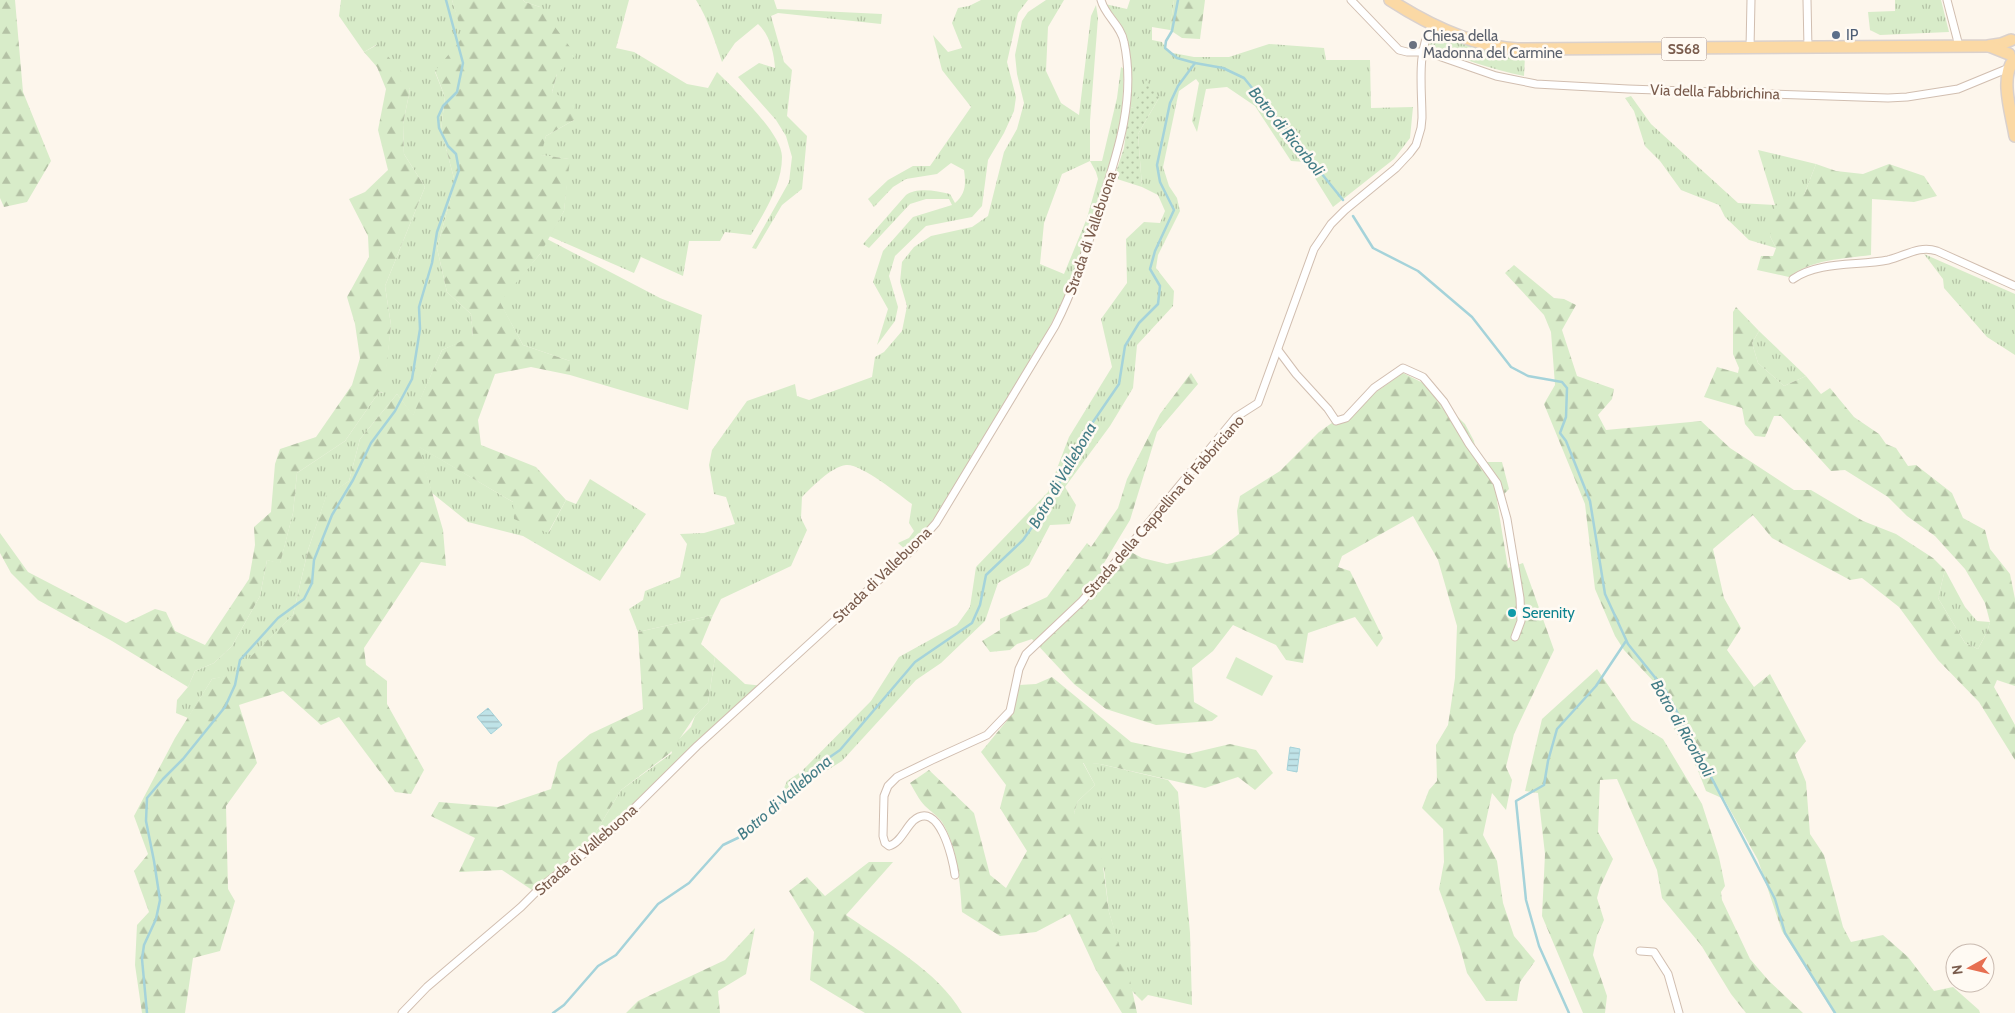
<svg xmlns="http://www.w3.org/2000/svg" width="2015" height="1013" font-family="Cabin,sans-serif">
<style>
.grass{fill:url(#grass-tufts);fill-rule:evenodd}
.forest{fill:url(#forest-firs)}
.garden{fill:url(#garden-dots)}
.pitch{fill:#d8ecc9}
.water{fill:url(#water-rules);stroke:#a5d3da}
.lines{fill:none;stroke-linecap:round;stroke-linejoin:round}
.stream{stroke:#a5d3da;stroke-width:2.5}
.street-casing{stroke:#d1beb0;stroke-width:9}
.primary-casing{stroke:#dad1cd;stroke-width:14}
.street{stroke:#fff;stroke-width:7}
.primary{stroke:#fbd9a5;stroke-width:11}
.service-dot{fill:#5c6f8a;stroke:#fffaf3;stroke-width:2}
.worship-dot{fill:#6b7280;stroke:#fffaf3;stroke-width:2}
.culture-dot{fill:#0f9aa8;stroke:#fffaf3;stroke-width:2}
.labels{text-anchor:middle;stroke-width:5;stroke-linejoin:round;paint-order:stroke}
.shield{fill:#fffaf3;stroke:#a28b7f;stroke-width:1}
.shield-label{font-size:14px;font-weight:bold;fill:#7a5c4d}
.service-label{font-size:15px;fill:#4e5e75;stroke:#fffaf3;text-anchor:start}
.worship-label{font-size:15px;fill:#5b616d;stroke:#fffaf3;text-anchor:start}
.street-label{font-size:15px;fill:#7a5c4d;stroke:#fffaf3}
.culture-label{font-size:15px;fill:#0d838f;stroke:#fffaf3;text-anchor:start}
.water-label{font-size:16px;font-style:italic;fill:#437c86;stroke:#fffaf3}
</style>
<defs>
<pattern id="grass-tufts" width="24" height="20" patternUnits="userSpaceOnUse" patternTransform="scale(1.25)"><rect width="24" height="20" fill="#d8ecc9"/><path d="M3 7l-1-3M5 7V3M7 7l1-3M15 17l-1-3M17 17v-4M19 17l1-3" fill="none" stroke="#b4c2a5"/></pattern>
<pattern id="forest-firs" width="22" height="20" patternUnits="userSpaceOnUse" patternTransform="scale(1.25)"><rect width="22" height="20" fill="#d8ecc9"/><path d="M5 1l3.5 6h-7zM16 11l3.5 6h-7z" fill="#b4c2a5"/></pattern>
<pattern id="garden-dots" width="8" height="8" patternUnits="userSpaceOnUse" patternTransform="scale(1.25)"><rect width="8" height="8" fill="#d8ecc9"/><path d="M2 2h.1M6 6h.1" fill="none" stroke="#b4c2a5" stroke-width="1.8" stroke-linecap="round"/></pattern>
<pattern id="water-rules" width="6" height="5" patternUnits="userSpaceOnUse" patternTransform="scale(1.25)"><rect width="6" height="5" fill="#bfe3e8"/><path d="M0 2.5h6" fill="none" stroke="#a0bbbe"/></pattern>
</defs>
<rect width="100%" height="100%" fill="#fdf6ec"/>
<g class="grass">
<polygon points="341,0 452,0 464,37 435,72 445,97 441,130 455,182 437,248 447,292 471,314 473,337 442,350 413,416 397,394 360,439 349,481 326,497 308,550 293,615 233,675 212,679 188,718 176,713 177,700 188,687 195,671 214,663 232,646 260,596 267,560 280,563 293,513 297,473 345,441 379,392 383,393 391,325 385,286 425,187 404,154 403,124 410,89 376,45 364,52 339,16"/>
<path d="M523 0H629L616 48 634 52 687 84 708 88 717 72C734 89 782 133 782 157 782 185 765 211 751 235L725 232 720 241H689L683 276 641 257 634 273 549 236 564 211 569 159 540 155 546 136 574 120 552 92 557 74 540 7 525 2Z"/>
<path d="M696 0H774L777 9 882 14 881 24 778 13 771 16 784 62 792 70 787 116 807 136 802 189 782 205 756 249 752 248 789 182 792 157 786 136 776 120 738 77 759 63 775 68C774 53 770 35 758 24L735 43 722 62C715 41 708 19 696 0Z"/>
<path d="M981 0H1028L1018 13 1007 62 1016 97 1014 111 1004 133 988 160 982 206 972 217 926 226 895 256 889 276 898 307 895 321 877 345 888 309 873 282 883 251 913 217 952 205 949 199H926L910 204 869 248 863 244 906 195C917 187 937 191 950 194L955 203C966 193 966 184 964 170L951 163 937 174 906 179 893 187 874 207 868 199 888 180 913 166H930L971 107 942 70 933 35 948 52 962 48 952 23 958 8 969 6Z"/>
<path d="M1046 0H1064L1048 27 1046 71 1061 103 1079 115 1091 16 1096 5 1098 18 1090 121V161H1102L1117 98 1121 67 1124 69 1122 111 1116 143 1095 215 1071 284 1047 332 939 511 925 531 906 550 898 543 909 538 914 531 909 523 912 504C900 495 860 463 846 465 831 467 812 487 802 497L801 518 807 530 791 566 721 599 713 615 638 632 629 609 643 600 645 591 680 577 687 544 680 534 704 533 735 524 726 497 714 494 709 465 712 450 747 401 795 384 797 396 809 400 872 377 875 357 884 352 902 331 907 306 900 282 902 262 914 247 931 236 972 227 988 216 1004 152 1017 129 1024 103 1017 74 1015 55 1022 21 1028 12ZM1090 161 1096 172 1098 179 1087 218 1064 274 1040 264 1044 223 1062 174Z"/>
<path d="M1130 0H1174L1170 30 1152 27V40L1162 42 1168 52 1194 57H1229L1269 44 1324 48 1326 60H1370L1371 108 1413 107 1410 138 1394 159 1333 207 1305 162 1291 161 1255 106 1227 87 1206 89 1197 132 1192 121 1199 83 1196 79 1179 91 1163 167 1169 186 1177 198 1180 211 1158 255 1156 268 1174 291 1173 306 1137 345 1133 388 1110 426 1065 487 1076 505 1070 524 1050 525 1029 565 998 583 985 621 941 663 916 680 842 761 800 787 789 799 782 793 787 781 802 771 871 701 899 657 957 625 970 607 976 567 1048 492 1069 437 1112 367 1101 319 1127 283 1126 239 1144 222 1160 223 1165 211 1158 195 1142 187 1138 134 1159 98 1133 108 1129 106C1130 85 1133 56 1126 36 1122 24 1113 14 1105 4L1127 9Z"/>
<polygon points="1895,0 1941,0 1949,32 1880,35 1870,30 1868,12 1895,11"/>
<path d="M1433 31 1488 52 1525 56 1524 76C1490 69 1459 58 1427 44Z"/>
<polygon points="1631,96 1651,124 1738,203 1775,205 1758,150 1816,164 1804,195 1770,236 1776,248 1749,240 1725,217 1719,205 1681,190 1660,161 1645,146 1634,111 1625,98"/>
<polygon points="547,239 660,298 702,315 688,410 570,375 570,361 523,345 499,301 540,254"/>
<polygon points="1924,254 2015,294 2015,355 1987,337 1944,288 1943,279"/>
<polygon points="1759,331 1806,376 1784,386 1758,363 1752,343"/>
<polygon points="418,446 513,502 549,532 566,500 576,504 590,479 646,514 600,581 523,536 468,522 432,493"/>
<polygon points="1945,570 1965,607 1977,621 1990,622 1987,632 1978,649 1965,643 1938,598"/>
<polygon points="715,657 745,684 764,686 587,847 621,790 672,753 670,748 691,727 695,716 708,703"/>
<polygon points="1083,762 1100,764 1168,780 1178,792 1190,933 1192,1005 1148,995 1142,1001 1132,991 1109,912 1104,869 1074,813 1078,801 1095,785"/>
</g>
<g class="forest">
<polygon points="0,0 15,0 23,92 51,161 27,202 4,207 0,198"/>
<polygon points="452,0 523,0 525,2 540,7 576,55 557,74 552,92 574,103 574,120 546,136 541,155 570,159 564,211 540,254 500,302 523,345 570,361 570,375 531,367 495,374 478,420 481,445 536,467 566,500 548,533 514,519 513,502 419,447 443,530 446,566 421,562 364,648 366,665 387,681 387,704 424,770 411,794 395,792 339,717 321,725 283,691 239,705 257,763 226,806 228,889 235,901 220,951 193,958 185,1013 142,1013 135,965 137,925 149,912 134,871 148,854 134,816 175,738 212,679 233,674 293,615 308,550 326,496 349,481 360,439 397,394 413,415 442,350 473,336 471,314 447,292 437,248 455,182 441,130 445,97 435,71 463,37"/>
<polygon points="1174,0 1205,0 1200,39 1182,38 1170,30"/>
<polygon points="377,45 400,69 410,89 403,124 404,154 425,187 385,286 391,325 384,393 379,392 345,441 297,473 293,513 280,564 267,560 260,596 232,646 214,663 195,671 188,687 112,641 38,600 11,573 0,553 0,533 28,572 126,623 155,609 166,612 175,631 205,645 249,579 255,545 254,527 271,512 275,464 280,449 316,437 352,385 360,358 355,324 347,297 369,257 368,236 349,199 365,192 388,170 378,130 386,89 377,67 364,52"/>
<path d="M1816 164 1836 171 1863 174 1889 164 1924 176 1937 196 1914 202 1872 199 1871 255C1843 259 1812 259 1789 277L1757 270 1761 256H1773L1776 248 1770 236 1775 206 1804 195Z"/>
<polygon points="1514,265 1554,298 1564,299 1576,305 1562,330 1577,376 1614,389 1612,399 1598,415 1606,430 1701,421 1730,448 1794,490 1811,490 1863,521 1896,534 1933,558 1945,570 1938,598 1965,643 1978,649 1987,632 1990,622 1985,603 1965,569 1935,536 1907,516 1888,497 1845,470 1831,471 1781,416 1774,416 1765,437 1755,436 1745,424 1742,408 1704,397 1717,367 1738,373 1739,368 1733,354 1733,312 1736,307 1759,331 1752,343 1758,363 1784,386 1806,376 1821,394 1830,388 1854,417 1879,434 1886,444 1896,448 1908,466 1916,465 1952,493 1963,518 1985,530 1990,549 2010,574 2015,599 2015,686 1997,680 1994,687 2015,725 2015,760 1979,702 1938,660 1899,607 1862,578 1850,580 1772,538 1753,515 1713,549 1724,598 1741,628 1727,650 1754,687 1770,674 1806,741 1795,755 1806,782 1810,834 1824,855 1843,927 1851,942 1883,935 1908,957 1934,991 1953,987 1979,1010 1980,1013 1834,1013 1782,931 1758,860 1724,799 1706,791 1697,768 1673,727 1675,718 1656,684 1624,650 1615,636 1595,589 1585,504 1544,404 1555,385 1551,332 1544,315 1505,273"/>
<polygon points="1191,373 1198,384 1157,432 1130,520 1101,568 1107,578 1129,551 1142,558 1167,564 1211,555 1239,534 1237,511 1240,496 1280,471 1319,432 1403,373 1423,383 1465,424 1474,441 1477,462 1502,462 1509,489 1497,501 1508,568 1523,563 1554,650 1514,734 1506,767 1512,780 1506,810 1492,793 1483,835 1497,861 1503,903 1514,936 1535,961 1520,982 1517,1001 1486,1001 1467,973 1460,947 1439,889 1444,862 1443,829 1422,808 1429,790 1437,781 1436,745 1448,725 1455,678 1457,626 1438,560 1413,516 1342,556 1338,567 1350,571 1383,638 1377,647 1355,617 1308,633 1303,663 1286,660 1276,645 1233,625 1213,651 1192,668 1194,702 1218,716 1212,721 1156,725 1106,709 1074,684 1032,639 1017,644 1010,650 990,652 982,641 1000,630 1000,619 1047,597 1087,543 1091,547 1118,508 1127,479 1160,414"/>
<polygon points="713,615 701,644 715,657 708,703 695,716 670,753 621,790 587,847 532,890 502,870 459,872 475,838 431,816 439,802 498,807 551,789 558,762 590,734 643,709 638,632"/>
<polygon points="1597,669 1632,720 1663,739 1702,804 1719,857 1725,886 1721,892 1722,900 1750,959 1769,981 1803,1013 1746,1013 1731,994 1701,945 1662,898 1657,870 1617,779 1600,780 1598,832 1613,859 1600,887 1597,898 1604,920 1597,936 1593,955 1607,996 1605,1013 1583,1013 1542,916 1545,854 1538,793 1525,791 1542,719"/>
<path d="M1052 677 1131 742 1188 754 1230 744 1256 750 1273 773 1255 790 1238 777 1205 788 1100 764 1083 763 1095 785 1078 801 1074 813 1099 836 1109 912 1130 980 1137 1013H1122L1096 970 1070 914 1036 932 1000 936 962 912C960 883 958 848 942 822 937 815 931 812 925 806 919 800 915 791 910 783L929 770 974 813 990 875 1006 888 1027 851 1000 808 1006 785 981 752 1010 717 1019 685 1036 684Z"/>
<path d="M869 862H893L846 915C885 942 938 971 962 1013H865L810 980 814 932 789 891 807 877 825 896Z"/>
<polygon points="755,928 746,974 718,991 720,1013 626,1013 638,1001 725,960"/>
</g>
<polygon class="garden" points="1146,80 1159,98 1138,134 1142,187 1114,178 1124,148 1129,106 1133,108"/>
<polygon class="pitch" points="1236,657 1273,676 1262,696 1226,678"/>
<g class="water">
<polygon points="488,708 502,725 491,734 477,717"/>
<polygon points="1290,747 1300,749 1297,772 1287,770"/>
</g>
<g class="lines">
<g class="stream">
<polyline points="1195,63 1223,68 1244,78 1343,200"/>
<polyline points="1353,216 1373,248 1418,271 1472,317 1511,367 1528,376 1562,382 1567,388 1566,417 1560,433 1566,441 1590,501 1605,594 1628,644 1666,691 1775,899 1785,933 1835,1013"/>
<polyline points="147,1013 142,959 144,945 156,919 160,900 154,861 146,821 147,798 163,779 183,759 225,707 235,685 240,660 278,618 304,599 312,583 314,560 332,515 353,480 371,443 395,411 412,379 420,329 419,307 432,263 437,232 459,170 456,154 448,146 439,128 438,117 443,106 457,92 463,63 446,0"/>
<polyline points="553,1013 564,1005 598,966 616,955 658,904 689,883 723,845 746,834 785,798 810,771 840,750 915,662 972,623 980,605 986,575 1023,540 1051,500 1082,438 1119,384 1125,346 1139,323 1158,304 1160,286 1150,269 1155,251 1174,210 1160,182 1157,165 1170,103 1178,86 1195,63 1177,58 1165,48 1166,41 1172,31 1178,0"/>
<polyline points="1569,1013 1539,946 1526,900 1516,801 1544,785 1548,761 1557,729 1596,686 1626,641"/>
</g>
<defs>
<g id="street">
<polyline points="1351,0 1399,50 1407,52 1427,52 1496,76 1536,84 1628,89 1888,98 1907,97 1958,89 2009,68"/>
<polyline points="1807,0 1808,48"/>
<polyline points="1947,0 1959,46"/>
<polyline points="1750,48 1751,0"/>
<path d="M1793 279C1818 261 1858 266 1888 260 1905 256 1919 245 1937 251L2015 286"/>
<polyline points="1278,350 1296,374 1328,409 1336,421 1346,418 1374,388 1403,368 1423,377 1444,402 1469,444 1497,483 1507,519 1520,598 1521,621 1515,637"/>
<path d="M955 875C953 859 939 798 913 821 905 829 900 843 889 846L885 843 883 836 884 796 888 786 897 777 932 760 987 735 1010 711 1019 669 1026 654 1082 601 1132 543 1236 417 1258 403 1314 249 1331 224 1345 210 1396 168 1410 153 1416 145 1421 128 1422 118C1422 87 1416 51 1433 23"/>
<polyline points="1640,951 1654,952 1668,974 1679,1013"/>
<path d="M402 1013 427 987 521 907 542 886 604 838 697 746 913 549 936 523 1055 326C1073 291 1085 254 1097 216 1115 160 1137 102 1124 42 1121 25 1105 16 1101 0"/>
</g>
<g id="primary">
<path d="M1390 0C1427 24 1472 46 1517 49L1988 46 2001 44 2011 40"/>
<polyline points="1989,46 2009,54"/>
<path d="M2014 60C1999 77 2012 116 2015 136"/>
</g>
</defs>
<use href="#street" class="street-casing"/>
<use href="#primary" class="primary-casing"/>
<use href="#street" class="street"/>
<use href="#primary" class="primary"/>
</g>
<circle class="service-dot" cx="1836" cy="35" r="5"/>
<circle class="worship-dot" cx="1413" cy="45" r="5"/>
<circle class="culture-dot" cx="1512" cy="613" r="5"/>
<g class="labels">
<rect class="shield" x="1661.5" y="37.5" width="45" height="23" rx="4"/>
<g class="shield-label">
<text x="1684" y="54">SS68</text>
</g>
<g class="service-label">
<text x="1846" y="40">IP</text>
</g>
<g class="worship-label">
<text x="1423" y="41">Chiesa della<tspan x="1423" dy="17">Madonna del Carmine</tspan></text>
</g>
<g class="street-label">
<text transform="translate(1715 92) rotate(2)" y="5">Via della Fabbrichina</text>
<text transform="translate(1091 233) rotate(-71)" y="5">Strada di Vallebuona</text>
<text transform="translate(1164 506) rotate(-49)" y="5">Strada della Cappellina di Fabbriciano</text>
<text transform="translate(882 575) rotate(-44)" y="5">Strada di Vallebuona</text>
<text transform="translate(586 850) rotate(-41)" y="5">Strada di Vallebuona</text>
</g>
<g class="culture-label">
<text x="1522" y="618">Serenity</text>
</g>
<g class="water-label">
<text transform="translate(1287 131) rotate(51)" y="6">Botro di Ricorboli</text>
<text transform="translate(1062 475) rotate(-60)" y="6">Botro di Vallebona</text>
<text transform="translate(1683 728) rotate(60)" y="6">Botro di Ricorboli</text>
<text transform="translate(784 797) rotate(-41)" y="6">Botro di Vallebona</text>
</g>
</g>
<g transform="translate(1970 968) rotate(262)"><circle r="24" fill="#fffaf3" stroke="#cabbb1"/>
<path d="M0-4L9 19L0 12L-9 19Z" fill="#e76f51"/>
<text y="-8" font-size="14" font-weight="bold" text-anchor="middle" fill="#7a5c4d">N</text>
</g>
</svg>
